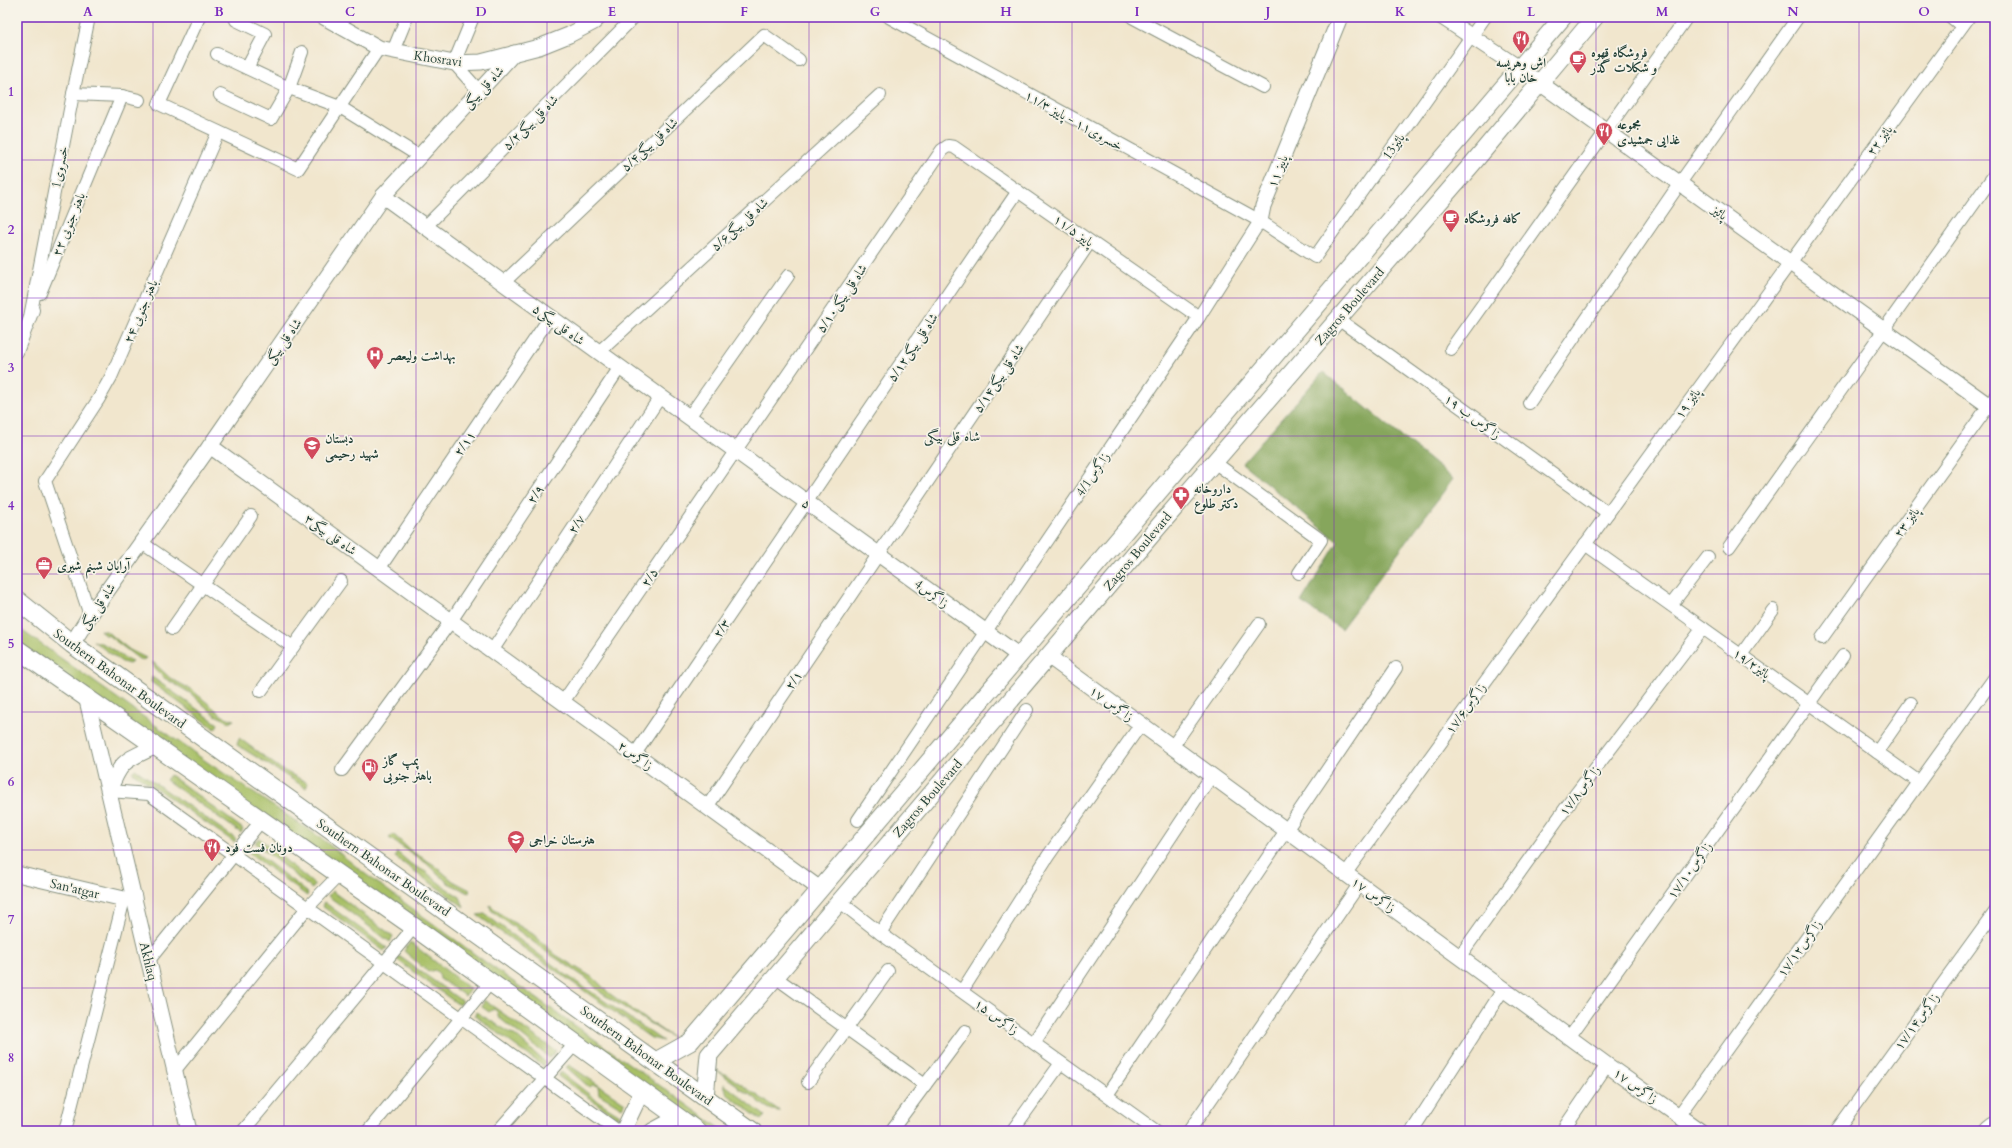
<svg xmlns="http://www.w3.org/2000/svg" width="2012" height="1148" font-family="Cardo,Amiri,serif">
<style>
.green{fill:#a8c066;stroke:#647e4d}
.forest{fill:#86a65b;stroke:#527248}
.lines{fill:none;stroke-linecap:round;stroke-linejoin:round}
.minor-casing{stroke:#889280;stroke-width:14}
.tertiary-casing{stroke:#889280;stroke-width:17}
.secondary-casing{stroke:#889280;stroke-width:19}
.primary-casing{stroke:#889280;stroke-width:20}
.trunk-casing{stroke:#889280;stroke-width:21}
.minor{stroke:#fff;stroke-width:12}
.tertiary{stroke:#fff;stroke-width:15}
.secondary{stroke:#fff;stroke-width:17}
.primary{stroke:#fff;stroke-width:18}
.trunk{stroke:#fff;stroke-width:19}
.grid{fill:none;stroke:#7b2cbf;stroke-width:1;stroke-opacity:0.55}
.labels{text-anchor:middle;stroke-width:3.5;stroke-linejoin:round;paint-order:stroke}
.poi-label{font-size:13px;font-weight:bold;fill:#1f3d34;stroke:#f7f3e8;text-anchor:start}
.street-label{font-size:13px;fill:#1f3d34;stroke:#f7f3e8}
.neighbourhood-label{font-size:14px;fill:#1f3d34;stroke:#f7f3e8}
.neatline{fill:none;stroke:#7b2cbf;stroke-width:1.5}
.grid-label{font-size:13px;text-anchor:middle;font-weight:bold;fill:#7b2cbf}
</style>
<rect width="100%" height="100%" fill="#f7f3e8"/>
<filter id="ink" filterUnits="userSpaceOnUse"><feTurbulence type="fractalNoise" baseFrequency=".025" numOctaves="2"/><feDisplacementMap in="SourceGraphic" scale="8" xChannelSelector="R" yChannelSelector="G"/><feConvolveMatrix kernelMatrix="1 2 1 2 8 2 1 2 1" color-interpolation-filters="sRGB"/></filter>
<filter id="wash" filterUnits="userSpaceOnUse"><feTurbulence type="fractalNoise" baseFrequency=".012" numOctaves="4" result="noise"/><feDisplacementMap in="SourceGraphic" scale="16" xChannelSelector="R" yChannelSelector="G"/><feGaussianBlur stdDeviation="0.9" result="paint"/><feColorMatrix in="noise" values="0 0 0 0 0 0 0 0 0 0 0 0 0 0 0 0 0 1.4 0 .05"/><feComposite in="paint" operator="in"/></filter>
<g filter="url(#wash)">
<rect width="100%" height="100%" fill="#f1e6cd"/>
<g class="green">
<polygon points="17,627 210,764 321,838 364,873 484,961 724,1131 703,1131 17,642"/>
<polygon points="100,630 106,631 130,650 146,658 143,660 139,659 109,636 103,634"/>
<path d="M93 641C110 643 117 656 132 662L129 664 122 662Z"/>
<polygon points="153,662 170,678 192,690 223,716 234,720 230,722 215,715 190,693 164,678 155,669"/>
<polygon points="152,677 218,724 215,729 151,682"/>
<polygon points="239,738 281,769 308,783 306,788 237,745"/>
<polygon points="135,769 236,839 234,842 132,772"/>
<polygon points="170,775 243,829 241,833 166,780"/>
<polygon points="393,834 411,851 433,864 453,881 470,890 469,893 448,883 426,863 389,838"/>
<polygon points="259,838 315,885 312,889 255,843"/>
<polygon points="250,848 308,893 307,896 248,852"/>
<polygon points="397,852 411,864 426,872 443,886 460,897 464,907 395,857"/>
<polygon points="332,891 393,936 390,942 328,896"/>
<polygon points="324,902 387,948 384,951 322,906"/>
<polygon points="490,905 506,918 533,934 556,955 595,979 610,994 673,1038 601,993 586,978 548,953 500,917 491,910"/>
<polygon points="485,914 565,974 663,1041 651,1038 477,915"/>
<polygon points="410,942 470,989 465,996 440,979 439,974 435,970 428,972 404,951"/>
<polygon points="399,956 462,1001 459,1005 396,959"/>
<polygon points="484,1000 556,1051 550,1058 498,1017 498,1013 494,1009 489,1012 482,1007"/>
<polygon points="476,1012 516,1036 546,1063 543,1066 475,1016"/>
<polygon points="569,1065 625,1103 622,1108 599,1094 598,1086 593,1085 589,1087 566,1067"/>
<path d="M716 1070 729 1076 780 1111C767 1111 762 1103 752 1096 748 1093 743 1091 738 1088L737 1085Z"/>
<polygon points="561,1072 595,1099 620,1115 617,1118 558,1076"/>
<polygon points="724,1084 765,1116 761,1120 727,1094"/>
</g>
<polygon class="forest" points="1323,372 1453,479 1341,629 1301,602 1338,542 1242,463"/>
</g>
<g filter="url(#ink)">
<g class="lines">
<defs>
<g id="minor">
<polyline points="199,17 159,104 298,169 379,48"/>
<polyline points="473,17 454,63 479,91"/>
<polyline points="889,17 1260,221 1315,257 1485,17"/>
<polyline points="1132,17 1263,87"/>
<polyline points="1951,17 1962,26"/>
<polyline points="236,20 265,34 247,68"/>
<polyline points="393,51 407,17"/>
<polyline points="217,54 289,88 340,107 419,156"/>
<polyline points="73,94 122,96 139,100"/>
<polyline points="220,95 271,119 289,88 302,52"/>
<polyline points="425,227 634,17"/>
<polyline points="503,283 764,35 799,60"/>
<polyline points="40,293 122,96"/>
<polyline points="30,317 73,94 89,17"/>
<polyline points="1338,319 1608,513"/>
<polyline points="1451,349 1687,17"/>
<polyline points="17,352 33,310"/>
<polyline points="599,352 880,95"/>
<polyline points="1529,403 1680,183 1798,17"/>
<polyline points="689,417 788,276"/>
<polyline points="1214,462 1321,540 1299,573"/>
<polyline points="142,543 293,647"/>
<polyline points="1585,544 1919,782"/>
<polyline points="1729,547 1995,174"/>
<polyline points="379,569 550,317"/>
<polyline points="1671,605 1708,557"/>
<polyline points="90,615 45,481 98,400 111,377 218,132"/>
<polyline points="172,629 251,516"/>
<polyline points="1822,638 1995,397"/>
<polyline points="492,651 660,397"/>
<polyline points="1741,655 1773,610"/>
<polyline points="261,691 341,581"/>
<polyline points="563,702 942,150 948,146 954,147 1199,317"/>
<polyline points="1172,747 1259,624"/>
<polyline points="1877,752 1911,703"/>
<polyline points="635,754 1018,191"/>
<polyline points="342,770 451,621 620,367"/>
<polyline points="109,791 149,794 618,1131"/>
<polyline points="707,807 1090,242"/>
<polyline points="858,820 1199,317 1260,221"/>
<polyline points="1346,873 1969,17"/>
<polyline points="839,901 880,933 1156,1131"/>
<polyline points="880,933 1027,710"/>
<polyline points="1460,956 1575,795 1703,628"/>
<polyline points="149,960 261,821"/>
<polyline points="775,977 925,1085"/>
<polyline points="962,991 1048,856 1141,724"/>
<polyline points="1570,1036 1843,656"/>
<polyline points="1034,1043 1212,775"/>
<polyline points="175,1070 307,908 339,875"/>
<polyline points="808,1082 888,971"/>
<polyline points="1107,1095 1396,668"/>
<polyline points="1679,1115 1995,677"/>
<polyline points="65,1131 124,899"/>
<polyline points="243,1131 414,927"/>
<polyline points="368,1131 491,982"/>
<polyline points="498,1131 576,1043"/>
<polyline points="891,1131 965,1031"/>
<polyline points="1012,1131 1061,1063"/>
<polyline points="1189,1131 1360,883"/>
<polyline points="1412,1131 1504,988"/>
<polyline points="1562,1131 1607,1065"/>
<polyline points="1836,1131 1995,912"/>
</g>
<g id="tertiary">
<polyline points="324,17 379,48 454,63 481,62 539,47 569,35 594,22 599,17"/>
<polyline points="1442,17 1519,68 1995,410"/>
<polyline points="383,196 1018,655"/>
<polyline points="1260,221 1263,206 1340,17"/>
<polyline points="210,446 820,889"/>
<polyline points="72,644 90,615 210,446 383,196 514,53"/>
<polyline points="1048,656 1607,1065 1700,1131"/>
<polyline points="86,696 189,1131"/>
<path d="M109 791C122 758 126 761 156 746"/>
<polyline points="17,874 124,899 134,897"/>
<polyline points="623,1131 642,1091"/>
<polyline points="652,1131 678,1117"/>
</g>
<g id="secondary">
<polyline points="656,1061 690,1042 1563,17"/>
<polyline points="705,1097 709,1055 1159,526 1473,163 1595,17"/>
</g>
<g id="primary">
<polyline points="17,600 72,644 752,1131"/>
<polyline points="17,649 414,927 697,1131"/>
</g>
<polyline id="trunk" points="1990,1131 1995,1127"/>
</defs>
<use href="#minor" class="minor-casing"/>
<use href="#tertiary" class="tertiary-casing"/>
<use href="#secondary" class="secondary-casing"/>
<use href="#primary" class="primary-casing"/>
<use href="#trunk" class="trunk-casing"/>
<use href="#minor" class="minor"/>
<use href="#tertiary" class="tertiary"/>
<use href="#secondary" class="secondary"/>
<use href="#primary" class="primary"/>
<use href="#trunk" class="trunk"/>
</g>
</g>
<path class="grid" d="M153 17V1131M284 17V1131M416 17V1131M547 17V1131M678 17V1131M809 17V1131M940 17V1131M1072 17V1131M1203 17V1131M1334 17V1131M1465 17V1131M1596 17V1131M1728 17V1131M1859 17V1131M17 160H1995M17 298H1995M17 436H1995M17 574H1995M17 712H1995M17 850H1995M17 988H1995"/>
<defs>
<symbol id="restaurant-pin" viewBox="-11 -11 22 30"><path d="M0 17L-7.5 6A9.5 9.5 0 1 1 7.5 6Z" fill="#d1495b" stroke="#f7f3e8"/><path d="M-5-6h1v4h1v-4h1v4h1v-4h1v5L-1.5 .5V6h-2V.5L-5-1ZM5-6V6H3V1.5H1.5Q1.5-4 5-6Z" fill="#fff"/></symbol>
<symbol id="cafe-pin" viewBox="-11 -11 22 30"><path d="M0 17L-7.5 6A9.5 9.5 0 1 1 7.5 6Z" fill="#d1495b" stroke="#f7f3e8"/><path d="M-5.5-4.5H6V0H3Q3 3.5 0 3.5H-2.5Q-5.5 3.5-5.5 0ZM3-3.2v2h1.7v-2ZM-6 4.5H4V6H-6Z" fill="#fff"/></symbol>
<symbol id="hospital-pin" viewBox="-11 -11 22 30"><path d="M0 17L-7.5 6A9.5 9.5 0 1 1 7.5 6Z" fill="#d1495b" stroke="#f7f3e8"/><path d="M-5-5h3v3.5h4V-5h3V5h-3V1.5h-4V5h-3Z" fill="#fff"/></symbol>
<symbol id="school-pin" viewBox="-11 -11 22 30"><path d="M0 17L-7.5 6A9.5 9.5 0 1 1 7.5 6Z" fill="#d1495b" stroke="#f7f3e8"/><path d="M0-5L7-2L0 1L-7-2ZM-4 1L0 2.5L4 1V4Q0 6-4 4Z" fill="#fff"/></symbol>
<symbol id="pharmacy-pin" viewBox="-11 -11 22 30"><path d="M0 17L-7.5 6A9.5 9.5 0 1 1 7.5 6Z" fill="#d1495b" stroke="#f7f3e8"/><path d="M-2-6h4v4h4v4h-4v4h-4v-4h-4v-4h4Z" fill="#fff"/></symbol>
<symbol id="office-pin" viewBox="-11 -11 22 30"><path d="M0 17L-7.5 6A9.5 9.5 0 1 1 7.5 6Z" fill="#d1495b" stroke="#f7f3e8"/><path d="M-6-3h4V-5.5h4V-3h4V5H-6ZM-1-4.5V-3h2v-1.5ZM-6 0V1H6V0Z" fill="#fff"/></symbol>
<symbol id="fuel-pin" viewBox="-11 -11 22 30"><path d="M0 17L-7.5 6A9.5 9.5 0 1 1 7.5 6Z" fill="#d1495b" stroke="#f7f3e8"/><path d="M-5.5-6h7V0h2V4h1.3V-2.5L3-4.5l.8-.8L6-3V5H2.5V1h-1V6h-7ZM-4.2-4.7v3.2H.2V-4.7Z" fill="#fff"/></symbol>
</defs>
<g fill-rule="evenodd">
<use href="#restaurant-pin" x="1511" y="29" width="20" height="27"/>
<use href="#cafe-pin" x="1568" y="49" width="20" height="27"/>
<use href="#restaurant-pin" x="1594" y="121" width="20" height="27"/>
<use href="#cafe-pin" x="1441" y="208" width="20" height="27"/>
<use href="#hospital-pin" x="365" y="345" width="20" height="27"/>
<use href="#school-pin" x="302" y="435" width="20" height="27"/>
<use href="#pharmacy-pin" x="1171" y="485" width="20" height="27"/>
<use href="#office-pin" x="34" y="555" width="20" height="27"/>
<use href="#fuel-pin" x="360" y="757" width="20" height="27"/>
<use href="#school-pin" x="506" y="829" width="20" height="27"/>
<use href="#restaurant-pin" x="202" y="837" width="20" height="27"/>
</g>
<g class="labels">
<g class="poi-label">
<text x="1591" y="57">فروشگاه قهوه<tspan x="1591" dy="15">و شکلات گذر</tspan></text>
<text x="1521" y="67" text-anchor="middle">اش وهريسه<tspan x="1521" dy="15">خان بابا</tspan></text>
<text x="1617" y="129">مجموعه<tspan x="1617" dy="15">غذایی جمشیدی</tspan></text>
<text x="1464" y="223">کافه فروشگاه</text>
<text x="388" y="360">بهداشت ولیعصر</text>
<text x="325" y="443">دبستان<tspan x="325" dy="15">شهید رحیمی</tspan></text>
<text x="1194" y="493">داروخانه<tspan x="1194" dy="15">دکتر طلوع</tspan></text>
<text x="57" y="570">آرایان شبنم شیری</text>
<text x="383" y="765">پمپ گاز<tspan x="383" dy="15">باهنر جنوبی</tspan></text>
<text x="529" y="844">هنرستان خراجی</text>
<text x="225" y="852">دونان فست فود</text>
</g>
<g class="street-label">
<text transform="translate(438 58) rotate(8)" y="5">Khosravi</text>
<text transform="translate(483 87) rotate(-47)" y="5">شاه قلی بیگی</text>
<text transform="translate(1074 120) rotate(29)" y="5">خسروى۱۱ - پاییز ۱۱/۳</text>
<text transform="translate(530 122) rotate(-45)" y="5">شاه قلی بیگی۵/۲</text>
<text transform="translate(1879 140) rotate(-54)" y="5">پائیز ۲۲</text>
<text transform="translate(649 144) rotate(-43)" y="5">شاه قلی بیگی۵/۴</text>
<text transform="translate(1393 146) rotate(-55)" y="5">پائیز13</text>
<text transform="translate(59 167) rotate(-79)" y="5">خسروى1</text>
<text transform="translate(1277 171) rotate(-68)" y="5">پاییز ۱۱</text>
<text transform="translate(1720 212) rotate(36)" y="5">پائیز</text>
<text transform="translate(68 224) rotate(-68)" y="5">۲۲ باهنر جنوبی</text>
<text transform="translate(739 224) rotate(-42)" y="5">شاه قلی بیگی۵/۶</text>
<text transform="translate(1074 230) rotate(35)" y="5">پاییز ۱۱/۵</text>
<text transform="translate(841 298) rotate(-56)" y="5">شاه قلی بیگی۵/۱۰</text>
<text transform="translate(1349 306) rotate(-49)" y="5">Zagros Boulevard</text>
<text transform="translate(140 311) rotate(-67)" y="5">۲۴ باهنر جنوبی</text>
<text transform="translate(559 324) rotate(36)" y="5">شاه قلی بیگی۵</text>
<text transform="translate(283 341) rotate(-55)" y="5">شاه قلی بیگی</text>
<text transform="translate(912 347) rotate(-56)" y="5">شاه قلی بیگی۵/۱۲</text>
<text transform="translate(998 378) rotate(-56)" y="5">شاه قلی بیگی۵/۱۴</text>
<text transform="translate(1687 403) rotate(-54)" y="5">پائیز ۱۹</text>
<text transform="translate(1473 416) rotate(36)" y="5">زاگرس ب ۱۹</text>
<text transform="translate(464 443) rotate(-56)" y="5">۲/۱۱</text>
<text transform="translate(1092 474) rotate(-56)" y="5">4/1زاگرس</text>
<text transform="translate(535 494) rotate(-56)" y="5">۲/۹</text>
<text transform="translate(807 503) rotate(36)" y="5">۵</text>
<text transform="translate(1906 522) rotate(-54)" y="5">پائیز ۲۳</text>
<text transform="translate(576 524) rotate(-56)" y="5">۲/۷</text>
<text transform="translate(331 534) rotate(36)" y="5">شاه قلی بیگی۳</text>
<text transform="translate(1137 551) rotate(-50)" y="5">Zagros Boulevard</text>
<text transform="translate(649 577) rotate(-56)" y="5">۲/۵</text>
<text transform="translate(932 593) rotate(36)" y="5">زاگرس4</text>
<text transform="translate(97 606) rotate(-56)" y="5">شاه قلی بیگی</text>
<text transform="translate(721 628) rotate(-56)" y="5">۲/۳</text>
<text transform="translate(1752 663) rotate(35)" y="5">پائیز۱۹/۲</text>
<text transform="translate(120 678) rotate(36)" y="5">Southern Bahonar Boulevard</text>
<text transform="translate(793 680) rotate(-56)" y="5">۲/۱</text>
<text transform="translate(1112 703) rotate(36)" y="5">زاگرس ۱۷</text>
<text transform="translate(1465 708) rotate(-54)" y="5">زاگرس۱۷/۶</text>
<text transform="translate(636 755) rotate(36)" y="5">زاگرس۲</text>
<text transform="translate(1579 790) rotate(-53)" y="5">زاگرس۱۷/۸</text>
<text transform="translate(927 798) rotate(-49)" y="5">Zagros Boulevard</text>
<text transform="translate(384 867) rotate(35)" y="5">Southern Bahonar Boulevard</text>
<text transform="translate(1689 870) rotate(-54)" y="5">زاگرس۱۷/۱۰</text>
<text transform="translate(75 888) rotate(13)" y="5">San'atgar</text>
<text transform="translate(1374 894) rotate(36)" y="5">زاگرس ۱۷</text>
<text transform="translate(1799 948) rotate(-54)" y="5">زاگرس۱۷/۱۲</text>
<text transform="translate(149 961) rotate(76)" y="5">Akhlaq</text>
<text transform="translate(997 1016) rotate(36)" y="5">زاگرس ۱۵</text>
<text transform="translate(1916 1021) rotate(-54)" y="5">زاگرس۱۷/۱۴</text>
<text transform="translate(647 1055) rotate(36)" y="5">Southern Bahonar Boulevard</text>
<text transform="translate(1636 1085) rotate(35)" y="5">زاگرس ۱۷</text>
</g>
<g class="neighbourhood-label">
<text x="952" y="441">شاه قلی بیگی</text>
</g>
</g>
<rect width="2012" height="1148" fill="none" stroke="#f7f3e8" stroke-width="44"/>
<rect x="22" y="22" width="1968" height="1104" class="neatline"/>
<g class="grid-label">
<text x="88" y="16">A</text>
<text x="219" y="16">B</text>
<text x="350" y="16">C</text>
<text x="481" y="16">D</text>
<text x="612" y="16">E</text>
<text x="744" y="16">F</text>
<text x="875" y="16">G</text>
<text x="1006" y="16">H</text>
<text x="1137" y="16">I</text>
<text x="1268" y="16">J</text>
<text x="1400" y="16">K</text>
<text x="1531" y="16">L</text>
<text x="1662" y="16">M</text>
<text x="1793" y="16">N</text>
<text x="1924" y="16">O</text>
<text x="11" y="96">1</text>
<text x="11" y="234">2</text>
<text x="11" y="372">3</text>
<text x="11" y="510">4</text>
<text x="11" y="648">5</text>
<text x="11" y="786">6</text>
<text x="11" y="924">7</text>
<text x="11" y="1062">8</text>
</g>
</svg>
